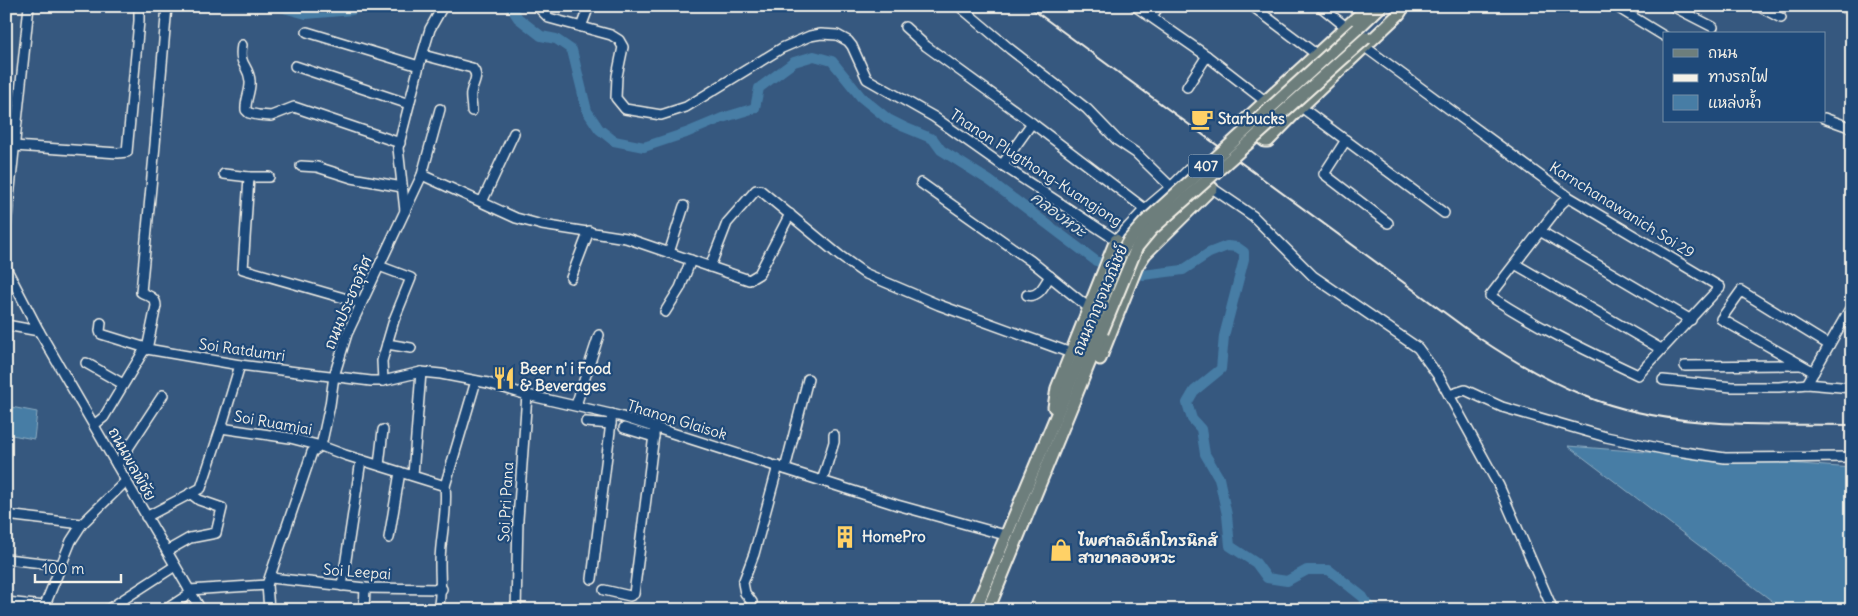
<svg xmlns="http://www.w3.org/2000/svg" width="1858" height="616" font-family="Delius,'Playpen Sans Thai',sans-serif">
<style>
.water{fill:#477da5;stroke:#8cabc0}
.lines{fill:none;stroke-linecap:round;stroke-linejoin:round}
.river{stroke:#477da5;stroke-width:10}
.minor-casing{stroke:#f4f1e8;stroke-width:12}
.major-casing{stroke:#f4f1e8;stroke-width:15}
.minor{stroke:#1f4a7a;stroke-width:9}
.major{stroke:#6d7e7c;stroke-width:11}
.rail{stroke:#f4f1e8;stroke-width:2}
.major-bridge-casing{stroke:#f4f1e8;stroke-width:15;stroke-linecap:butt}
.major-bridge{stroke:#6d7e7c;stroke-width:11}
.labels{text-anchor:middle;stroke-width:4.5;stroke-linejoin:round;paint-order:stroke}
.shield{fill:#1f4a7a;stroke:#b4bfc7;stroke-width:1}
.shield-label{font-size:14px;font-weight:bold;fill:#f4f1e8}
.poi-label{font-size:15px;font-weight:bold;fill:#f4f1e8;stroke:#1f4a7a;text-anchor:start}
.street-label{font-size:15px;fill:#f4f1e8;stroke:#1f4a7a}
.water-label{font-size:16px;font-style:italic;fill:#dae0de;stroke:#1f4a7a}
</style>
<rect width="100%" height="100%" fill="#36587f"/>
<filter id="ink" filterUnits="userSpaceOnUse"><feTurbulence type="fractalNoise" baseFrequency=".02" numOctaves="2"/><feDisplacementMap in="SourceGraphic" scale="10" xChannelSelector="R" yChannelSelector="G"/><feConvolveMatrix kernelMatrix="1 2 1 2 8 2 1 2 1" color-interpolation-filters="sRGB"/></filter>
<g filter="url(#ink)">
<g class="water">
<polygon points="6,406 37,412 34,439 6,434"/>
<polygon points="1568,446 1852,468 1852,610 1784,610"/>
</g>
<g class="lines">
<g class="river">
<polyline points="276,6 306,14 352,10 355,6"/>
<polyline points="510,6 518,18 541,36 556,39 572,50 587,111 599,129 614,141 644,147 686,133 722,118 755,108 759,88 794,62 814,56 832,61 861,97 888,119 904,127 933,139 941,150 990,181 1096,261 1114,266"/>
<polyline points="1128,271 1143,275 1183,270 1209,253 1227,246 1237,247 1244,252 1244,259 1224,336 1221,369 1194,391 1187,403 1192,419 1201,429 1205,454 1219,478 1227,515 1230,546 1256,563 1267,578 1287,581 1307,570 1329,570 1363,597 1371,610"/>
</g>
<defs>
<g id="minor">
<polyline points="537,6 549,18 611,35 619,40 623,47 617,76 616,98 625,109 661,115 686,107 782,48 810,36 821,34 837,35 848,41 852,46 867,79 934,117 1002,165 1116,240 1145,209 1171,187 1189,169 1212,188 1253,216 1313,276 1418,348 1439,377 1499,486 1553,610"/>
<polyline points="959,6 1010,49 1087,109 1118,141 1136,153 1171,187"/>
<polyline points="1135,6 1207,56 1265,101"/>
<polyline points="1252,6 1316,54"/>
<polyline points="1320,6 1346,27"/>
<polyline points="1615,6 1664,36"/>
<polyline points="1672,6 1713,27"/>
<polyline points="1758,6 1781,18"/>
<polyline points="1841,6 1852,12"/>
<polyline points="1152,16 1159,6"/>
<polyline points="581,27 589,6"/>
<polyline points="905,27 926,46 1032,123 1145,209"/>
<polyline points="307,32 419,66"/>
<path d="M242 45C238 66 249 65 250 81 251 91 245 100 246 110L249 113 258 115 271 116 294 107 400 143"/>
<path d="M1365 47 1569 197 1720 287 1638 375C1587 351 1537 327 1490 296L1561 204 1569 197"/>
<path d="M423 55 472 68C480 76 473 83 471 93 470 98 472 105 472 111"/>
<polyline points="295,66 409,104"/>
<polyline points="1187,87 1207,56"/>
<polyline points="1301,107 1444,213"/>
<polyline points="1824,118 1852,128"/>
<polyline points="1346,140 1324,174 1388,223"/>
<polyline points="14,146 118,153 127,152 139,21 139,6"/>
<polyline points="1002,165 1032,123"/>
<polyline points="301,166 317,167 352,178 402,187"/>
<polyline points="224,174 249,177 269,177"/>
<polyline points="422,175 516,218 542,225 626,238 749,280 759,274 790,214"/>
<polyline points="249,177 243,269 361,303"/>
<polyline points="921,183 1031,261 1089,308"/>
<polyline points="482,202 514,133"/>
<polyline points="405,211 422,175 440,109"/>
<polyline points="6,227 29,6"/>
<polyline points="1540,231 1691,320"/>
<polyline points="669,253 684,206"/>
<polyline points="1515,264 1661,349"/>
<polyline points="379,266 411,278 394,320 382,361 383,381"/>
<polyline points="710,267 727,223 756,190 760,190 840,256 864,273 939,305 1071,353"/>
<polyline points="6,268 39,331 201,610"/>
<polyline points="571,278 589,231"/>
<path d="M1027 295C1039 298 1044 285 1050 276"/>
<polyline points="665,312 680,288 691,260"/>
<polyline points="101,323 100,331 101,334 143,347 147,349 240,365 371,381 383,381 421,372 441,374 488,383 527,395 619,416 897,505 1005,535"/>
<polyline points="6,325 39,331"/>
<polyline points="387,344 411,348"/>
<polyline points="86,363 123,384"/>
<polyline points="1685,366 1800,365"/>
<polyline points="1814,372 1721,319 1741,291 1829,345"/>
<polyline points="1663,380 1732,387 1779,387 1807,384 1852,388"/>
<polyline points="1807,384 1852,305"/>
<polyline points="1449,395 1465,390 1502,407 1606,437 1663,449 1725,458 1852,457"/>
<polyline points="576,405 599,335"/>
<polyline points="586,422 611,424"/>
<path d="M94 425 104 417 143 352 147 349 156 306C156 297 148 296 141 292L155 145 167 6"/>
<polyline points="221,428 290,438 321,446 345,455 445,486"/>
<polyline points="624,428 654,437"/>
<polyline points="117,465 163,395"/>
<polyline points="379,465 383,430"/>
<polyline points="785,469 808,379"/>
<polyline points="413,475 421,372"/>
<polyline points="822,481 834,442 834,435"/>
<polyline points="6,515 82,524"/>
<polyline points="146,517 201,488 221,428 240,365"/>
<polyline points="389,538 400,472"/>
<polyline points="167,551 190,538 216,533 222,508 199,500 190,493"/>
<polyline points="6,559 61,565"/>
<polyline points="271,578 365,588 442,589"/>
<polyline points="592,579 612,414"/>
<polyline points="342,586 361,460"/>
<polyline points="189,590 267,585"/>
<polyline points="604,590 630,596 634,594 655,427"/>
<polyline points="6,602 45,606"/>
<polyline points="43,610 71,541 82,524 126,481"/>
<polyline points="107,610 175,566"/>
<polyline points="165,610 191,593"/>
<polyline points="269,610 267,585 312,452 321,446 330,405 334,376 347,334 405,211 398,148 419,66 430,29 443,6"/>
<polyline points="364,610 365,588"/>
<path d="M438 610C442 591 440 582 440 563 440 537 448 512 445 486L476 381"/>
<polyline points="516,610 518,519 527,395"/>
<polyline points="751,610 752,602 745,593 743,583 754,554 778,466"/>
</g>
<g id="major">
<polyline points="1369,6 1244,121 1244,125 1265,141 1268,141 1301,107 1399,14 1404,6"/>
<polyline points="1357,29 1381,6"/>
<polyline points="1100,359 1137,266 1145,254 1212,188"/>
<polyline points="1054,407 1057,388 1116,240"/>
<polyline points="975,610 1092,330"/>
<polyline points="988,610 1102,332"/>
</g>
</defs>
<use href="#minor" class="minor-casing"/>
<use href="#major" class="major-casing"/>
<use href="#minor" class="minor"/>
<use href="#major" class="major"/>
<path class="rail" d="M1028 6 1479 338C1513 361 1547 381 1585 396 1669 430 1763 424 1852 425"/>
<defs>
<g id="major-bridge">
<polyline points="1092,330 1117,261 1129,240 1145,222 1357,29"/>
<polyline points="1102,332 1137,247 1151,230 1366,38"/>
</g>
</defs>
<use href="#major-bridge" class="major-bridge-casing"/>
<use href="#major-bridge" class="major-bridge"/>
</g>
</g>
<defs>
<symbol id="cafe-bare" viewBox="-9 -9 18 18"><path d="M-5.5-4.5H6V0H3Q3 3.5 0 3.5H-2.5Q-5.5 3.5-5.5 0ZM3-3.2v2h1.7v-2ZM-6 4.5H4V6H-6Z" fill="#ffd166" stroke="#1f4a7a" stroke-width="2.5" paint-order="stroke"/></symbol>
<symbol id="restaurant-bare" viewBox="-9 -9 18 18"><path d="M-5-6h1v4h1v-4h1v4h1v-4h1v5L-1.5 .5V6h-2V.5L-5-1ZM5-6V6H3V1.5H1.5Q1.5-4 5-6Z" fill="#ffd166" stroke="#1f4a7a" stroke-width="2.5" paint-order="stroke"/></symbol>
<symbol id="building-bare" viewBox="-9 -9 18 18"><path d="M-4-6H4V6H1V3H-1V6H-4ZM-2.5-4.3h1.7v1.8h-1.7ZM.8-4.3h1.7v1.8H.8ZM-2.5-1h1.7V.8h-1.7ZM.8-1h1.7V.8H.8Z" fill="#ffd166" stroke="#1f4a7a" stroke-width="2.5" paint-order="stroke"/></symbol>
<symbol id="shop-bare" viewBox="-9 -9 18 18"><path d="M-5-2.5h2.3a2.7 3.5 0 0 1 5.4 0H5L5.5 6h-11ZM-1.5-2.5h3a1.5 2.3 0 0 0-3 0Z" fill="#ffd166" stroke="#1f4a7a" stroke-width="2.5" paint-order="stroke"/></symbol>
</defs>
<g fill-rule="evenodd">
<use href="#cafe-bare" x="1186" y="103" width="32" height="32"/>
<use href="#restaurant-bare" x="488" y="362" width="32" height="32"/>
<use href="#building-bare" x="829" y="521" width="32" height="32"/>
<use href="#shop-bare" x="1045" y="534" width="32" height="32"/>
</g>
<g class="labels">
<rect class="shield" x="1188.5" y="154.5" width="35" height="23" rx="4"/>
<g class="shield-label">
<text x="1206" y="171">407</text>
</g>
<g class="poi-label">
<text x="1218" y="124">Starbucks</text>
<text x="520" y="374">Beer n' i Food<tspan x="520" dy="17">&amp; Beverages</tspan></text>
<text x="862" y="542">HomePro</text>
<text x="1078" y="546">ไพศาลอิเล็กโทรนิกส์<tspan x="1078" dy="17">สาขาคลองหวะ</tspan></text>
</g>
<g class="street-label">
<text transform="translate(1036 168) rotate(33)" y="5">Thanon Plugthong-Kuangjong</text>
<text transform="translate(1622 210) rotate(32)" y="5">Karnchanawanich Soi 29</text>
<text transform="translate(1100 300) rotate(-67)" y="5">ถนนกาญจนวณิชย์</text>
<text transform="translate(348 303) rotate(-67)" y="5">ถนนประชาอุทิศ</text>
<text transform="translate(242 350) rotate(8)" y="5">Soi Ratdumri</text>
<text transform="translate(677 420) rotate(17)" y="5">Thanon Glaisok</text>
<text transform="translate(273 423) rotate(10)" y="5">Soi Ruamjai</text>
<text transform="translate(132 464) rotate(61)" y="5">ถนนพลพิชัย</text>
<text transform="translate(506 502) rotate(-87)" y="5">Soi Pri Pana</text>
<text transform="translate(357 572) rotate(4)" y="5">Soi Leepai</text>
</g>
<g class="water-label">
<text transform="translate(1059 214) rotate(37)" y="6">คลองหวะ</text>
</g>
</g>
<rect width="1858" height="616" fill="none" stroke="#1f4a7a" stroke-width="25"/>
<rect x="12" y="12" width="1833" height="591" fill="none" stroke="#f4f1e8" stroke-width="2" filter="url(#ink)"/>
<rect x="1663" y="32" width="162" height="90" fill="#1f4a7a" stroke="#748da6"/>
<rect x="1673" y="49" width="25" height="8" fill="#6d7e7c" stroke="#748da6"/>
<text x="1708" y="58" font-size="15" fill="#f4f1e8">ถนน</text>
<rect x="1673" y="74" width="25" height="8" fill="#f4f1e8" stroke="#748da6"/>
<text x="1708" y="82" font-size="15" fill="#f4f1e8">ทางรถไฟ</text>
<rect x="1673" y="95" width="25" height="15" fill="#477da5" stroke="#748da6"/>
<text x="1708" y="108" font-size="15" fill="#f4f1e8">แหล่งน้ำ</text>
<path d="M35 574v8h86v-8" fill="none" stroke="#f4f1e8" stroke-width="2.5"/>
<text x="42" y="574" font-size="15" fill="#f4f1e8" stroke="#1f4a7a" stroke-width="4" paint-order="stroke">100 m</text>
</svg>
